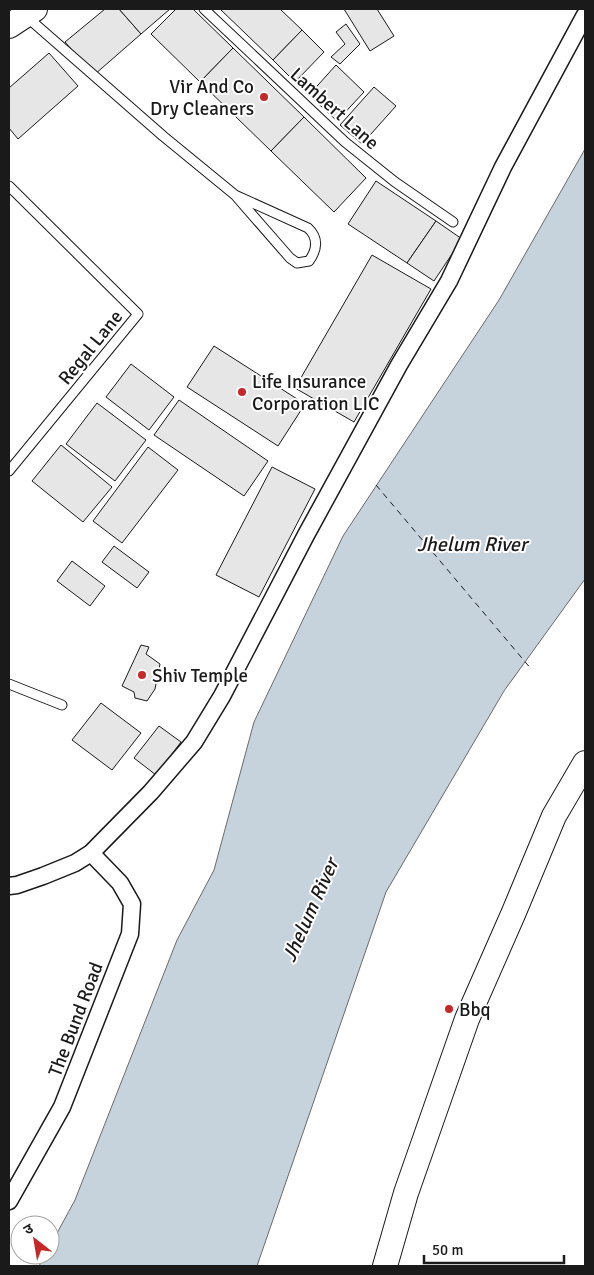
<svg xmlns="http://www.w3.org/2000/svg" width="594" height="1275" font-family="Signika,'Noto Sans Devanagari',sans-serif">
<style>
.water{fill:#c6d2dc;stroke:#6a6a6a}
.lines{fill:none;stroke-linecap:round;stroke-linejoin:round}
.ferry{stroke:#1a1a1a;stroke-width:1;stroke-dasharray:6 5;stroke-linecap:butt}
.building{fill:#e6e6e6;stroke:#1a1a1a}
.service-casing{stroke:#1a1a1a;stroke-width:11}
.minor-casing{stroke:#1a1a1a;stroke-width:19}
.secondary-casing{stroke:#1a1a1a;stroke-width:26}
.service{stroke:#fff;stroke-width:9}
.minor{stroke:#fff;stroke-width:16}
.secondary{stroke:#fff;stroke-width:24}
.poi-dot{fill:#c62828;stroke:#fff;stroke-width:2}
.labels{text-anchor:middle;stroke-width:4;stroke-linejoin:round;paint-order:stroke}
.poi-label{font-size:19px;fill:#1a1a1a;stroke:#fff;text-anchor:start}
.street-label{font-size:19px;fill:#1a1a1a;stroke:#fff}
.water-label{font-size:20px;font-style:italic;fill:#1a1a1a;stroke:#fff}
</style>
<rect width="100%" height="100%" fill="#fff"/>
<polygon class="water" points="585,149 585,579 504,691 386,892 257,1266 39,1266 45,1255 50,1255 50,1246 75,1200 177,940 214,870 254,722 343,536 499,300"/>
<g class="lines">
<polyline class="ferry" points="376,485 532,670"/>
</g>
<g class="building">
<polygon points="105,9 119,9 141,34 94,75 65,42"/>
<polygon points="119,9 170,9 141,34"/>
<polygon points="176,9 193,9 233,48 200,82 151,34"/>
<polygon points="220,9 280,9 302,30 273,60"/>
<polygon points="344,9 377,9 394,36 370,51"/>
<polygon points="346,24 360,44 340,64 331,57 345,44 336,32"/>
<polygon points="302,30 324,52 295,82 273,60"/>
<polygon points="233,48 304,117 271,151 200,82"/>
<polygon points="49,53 78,86 18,139 9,128 9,88"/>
<polygon points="336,65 364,92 337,121 309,95"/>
<polygon points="374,87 396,106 362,144 340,125"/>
<polygon points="304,117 366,178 334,212 271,151"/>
<polygon points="376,181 436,221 407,263 348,224"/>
<polygon points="436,221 462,239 434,281 407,263"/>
<polygon points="372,255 431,289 354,422 295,388"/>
<polygon points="214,346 305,404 278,446 187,387"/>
<polygon points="131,364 174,397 149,430 106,397"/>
<polygon points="179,400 268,461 244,496 154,435"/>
<polygon points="97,403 146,440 115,481 66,444"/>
<polygon points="61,445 112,487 83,522 32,481"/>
<polygon points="148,447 178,470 122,543 93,521"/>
<polygon points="272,467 315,489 259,597 216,575"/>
<polygon points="114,546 149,572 137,588 102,562"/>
<polygon points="72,561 105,586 90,606 57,581"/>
<polygon points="141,645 149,647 146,654 160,664 155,689 147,701 135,698 134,692 122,686"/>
<polygon points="101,703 141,733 112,770 72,740"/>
<polygon points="159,726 181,742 156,775 134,758"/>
</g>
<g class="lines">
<defs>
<g id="service">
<polyline points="204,9 345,142 395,182 453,222"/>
<path d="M27 17 163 136 235 195 308 228C319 238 317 250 309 261L297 263 290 258 235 195"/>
<polyline points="9,186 138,314 9,471"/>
<polyline points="9,684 62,705"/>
</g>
<g id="minor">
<polyline points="9,886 17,885 43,876 75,863 91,853 151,792 194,742 222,696 306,535 399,365 449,281 503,167 585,15"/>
<polyline points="9,1201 62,1107 130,934 132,904 120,883 91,853"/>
</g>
<g id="secondary">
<polyline points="9,26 35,9"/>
<polyline points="385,1266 406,1193 467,1019 514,912 554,816 585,763"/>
</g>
</defs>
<use href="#service" class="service-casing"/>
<use href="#minor" class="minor-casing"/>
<use href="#secondary" class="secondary-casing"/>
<use href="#service" class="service"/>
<use href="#minor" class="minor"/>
<use href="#secondary" class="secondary"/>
</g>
<g class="poi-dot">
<circle cx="264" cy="97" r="5"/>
<circle cx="242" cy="392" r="5"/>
<circle cx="142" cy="675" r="5"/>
<circle cx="449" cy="1009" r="5"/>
</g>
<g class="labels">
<g class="poi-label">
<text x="254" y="93" text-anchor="end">Vir And Co<tspan x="254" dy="22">Dry Cleaners</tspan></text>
<text x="252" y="388">Life Insurance<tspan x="252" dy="22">Corporation LIC</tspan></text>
<text x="152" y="682">Shiv Temple</text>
<text x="459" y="1016">Bbq</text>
</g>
<g class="street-label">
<text transform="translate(335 108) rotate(42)" y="7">Lambert Lane</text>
<text transform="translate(90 347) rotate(-51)" y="7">Regal Lane</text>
<text transform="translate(75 1019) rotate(-69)" y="7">The Bund Road</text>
</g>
<g class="water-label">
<text x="472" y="551">Jhelum River</text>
<text transform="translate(310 910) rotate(-66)" y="7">Jhelum River</text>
</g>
</g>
<rect width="594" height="1275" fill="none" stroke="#1a1a1a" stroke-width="20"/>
<g transform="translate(35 1240) rotate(329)"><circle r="24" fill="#ffffff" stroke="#a3a3a3"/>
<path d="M0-4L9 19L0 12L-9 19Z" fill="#c62828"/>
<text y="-8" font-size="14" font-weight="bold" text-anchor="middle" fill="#1a1a1a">उ</text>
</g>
<path d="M424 1255v8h140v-8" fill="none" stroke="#1a1a1a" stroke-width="2.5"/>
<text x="432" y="1255" font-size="15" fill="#1a1a1a" stroke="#ffffff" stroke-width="4" paint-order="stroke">50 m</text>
</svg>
